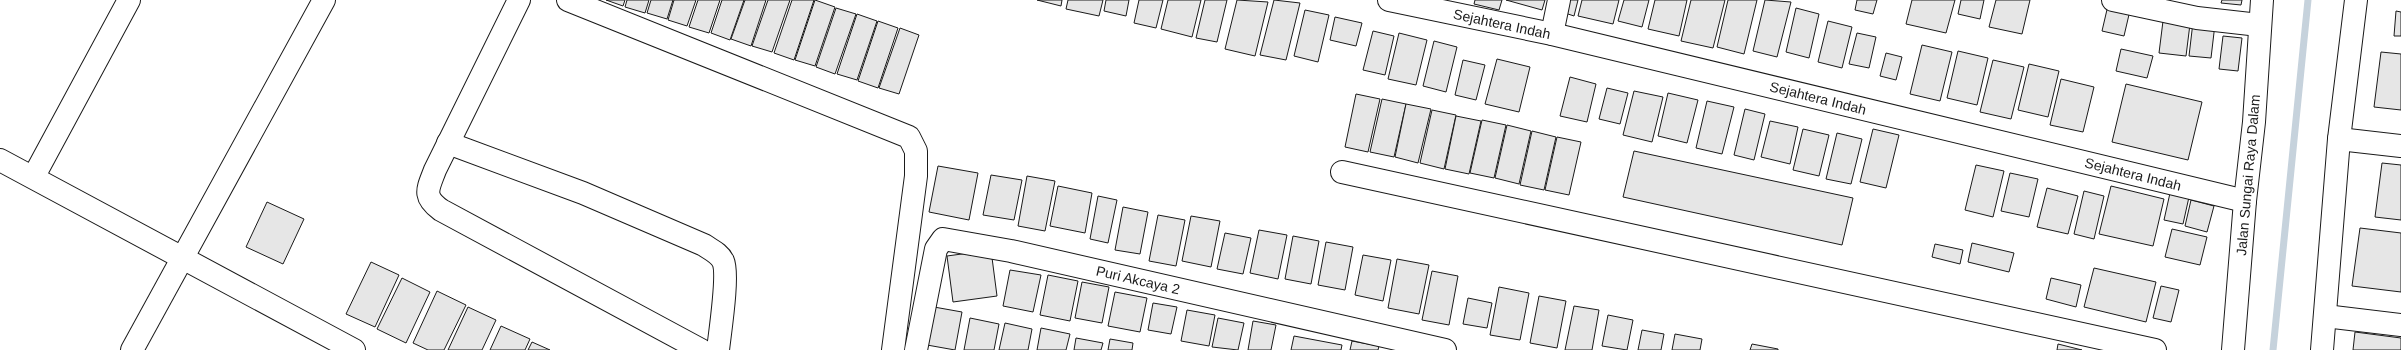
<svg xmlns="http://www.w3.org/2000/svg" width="2401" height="350" font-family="Helvetica,sans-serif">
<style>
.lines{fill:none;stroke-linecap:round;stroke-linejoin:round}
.stream{stroke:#c6d2dc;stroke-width:7}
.building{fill:#e6e6e6;stroke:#1a1a1a}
.minor-casing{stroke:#1a1a1a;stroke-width:24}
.tertiary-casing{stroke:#1a1a1a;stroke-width:24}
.minor{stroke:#fff;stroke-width:22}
.tertiary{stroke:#fff;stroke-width:22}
.labels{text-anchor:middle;stroke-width:3;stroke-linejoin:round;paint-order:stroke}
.street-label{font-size:14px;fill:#1a1a1a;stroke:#fff}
</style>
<rect width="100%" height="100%" fill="#fff"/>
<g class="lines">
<polyline class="stream" points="2273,350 2308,0"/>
</g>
<g class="building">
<polygon points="606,0 625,0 623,6"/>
<polygon points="627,0 649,0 645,13 625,7"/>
<polygon points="651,0 673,0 667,19 647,13"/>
<polygon points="674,0 696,0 687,26 668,20"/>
<polygon points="698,0 720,0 709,33 689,27"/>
<polygon points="722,0 744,0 730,40 711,33"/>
<polygon points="745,0 766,0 751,46 731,39"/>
<polygon points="768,0 790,0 772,52 752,46"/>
<polygon points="792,0 814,0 794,60 774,53"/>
<polygon points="815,0 835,7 815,66 795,60"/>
<polygon points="1037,0 1062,0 1061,6"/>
<polygon points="1068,0 1103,0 1099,16 1066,9"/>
<polygon points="1106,0 1129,0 1126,16 1104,11"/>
<polygon points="1139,0 1163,0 1156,28 1134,23"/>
<polygon points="1168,0 1201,0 1192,37 1161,29"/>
<polygon points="1205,0 1227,0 1217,42 1196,38"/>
<polygon points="1237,0 1268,2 1255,56 1225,49"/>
<polygon points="1274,0 1300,3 1286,60 1260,55"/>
<polygon points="1475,0 1502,0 1499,10 1474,4"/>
<polygon points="1506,0 1545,0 1542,10"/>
<polygon points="1565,0 1578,0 1574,16 1562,12"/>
<polygon points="1582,0 1619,0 1613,24 1578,16"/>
<polygon points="1624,0 1649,0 1642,27 1618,21"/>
<polygon points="1655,0 1687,0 1679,36 1648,29"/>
<polygon points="1691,0 1725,0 1713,48 1681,41"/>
<polygon points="1728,0 1757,0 1744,54 1717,47"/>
<polygon points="1765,0 1791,2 1777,57 1753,51"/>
<polygon points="1857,0 1877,0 1873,14 1855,10"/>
<polygon points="1912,0 1955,0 1946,33 1906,24"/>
<polygon points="1961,0 1984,0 1980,19 1958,14"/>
<polygon points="1996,0 2030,0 2022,34 1989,27"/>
<polygon points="2222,0 2242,0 2241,5 2221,3"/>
<polygon points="2109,1 2131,6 2124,36 2102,31"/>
<polygon points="836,8 856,14 835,74 816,67"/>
<polygon points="1796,8 1819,14 1809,58 1786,52"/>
<polygon points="1305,10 1329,15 1318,62 1294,56"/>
<polygon points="2396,11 2401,12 2401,36 2394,36"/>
<polygon points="857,14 877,21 857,80 837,74"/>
<polygon points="1335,17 1362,23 1356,46 1330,40"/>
<polygon points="878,21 898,28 878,88 858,81"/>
<polygon points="1828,21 1852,27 1842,68 1818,62"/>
<polygon points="2163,21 2190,24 2186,56 2159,53"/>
<polygon points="2193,22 2215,24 2211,58 2189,56"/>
<polygon points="900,28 919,35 899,94 879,88"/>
<polygon points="1373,31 1394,36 1385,75 1363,70"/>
<polygon points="1399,33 1427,40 1416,85 1388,79"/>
<polygon points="1857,33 1876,37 1869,68 1849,64"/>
<polygon points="2223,36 2242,38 2238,71 2219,69"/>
<polygon points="1434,41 1457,47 1446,92 1423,86"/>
<polygon points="1922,45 1952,52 1940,101 1910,94"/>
<polygon points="2121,49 2153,56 2147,78 2116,71"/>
<polygon points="1958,51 1988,58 1977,105 1947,98"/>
<polygon points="2381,52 2401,54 2401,110 2374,107"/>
<polygon points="1886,53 1902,57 1896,80 1880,76"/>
<polygon points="1497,59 1530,67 1519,112 1485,104"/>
<polygon points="1463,60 1485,65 1476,100 1455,95"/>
<polygon points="1993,60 2024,67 2011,119 1980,112"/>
<polygon points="2029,64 2059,71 2048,117 2018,110"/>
<polygon points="1570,77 1596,84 1587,122 1560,116"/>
<polygon points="2061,79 2094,87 2083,132 2050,125"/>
<polygon points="2126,84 2202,102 2188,160 2112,142"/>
<polygon points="1607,88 1628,93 1620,124 1599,119"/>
<polygon points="1634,91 1663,97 1652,142 1623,135"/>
<polygon points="1668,93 1698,100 1687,143 1658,136"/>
<polygon points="1356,94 1380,99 1368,152 1345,147"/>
<polygon points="1382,99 1406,104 1394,157 1370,152"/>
<polygon points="1707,101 1734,107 1722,154 1696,148"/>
<polygon points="1406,104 1431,109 1418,163 1395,157"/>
<polygon points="1745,109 1765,114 1754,160 1734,155"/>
<polygon points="1432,110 1456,115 1444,169 1420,163"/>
<polygon points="1456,116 1481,121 1469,174 1445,169"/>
<polygon points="1482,120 1506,125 1494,178 1470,173"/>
<polygon points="1770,121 1798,127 1790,164 1761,157"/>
<polygon points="1507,125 1531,131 1519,184 1495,178"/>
<polygon points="1803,129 1829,135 1819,176 1793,170"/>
<polygon points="1873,129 1899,135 1886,188 1860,182"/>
<polygon points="1532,131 1556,137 1544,190 1520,185"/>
<polygon points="1837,133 1862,139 1851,184 1826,179"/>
<polygon points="1557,137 1581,142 1569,195 1545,190"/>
<polygon points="1634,151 1853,198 1842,245 1623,197"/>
<polygon points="2382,163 2401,165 2401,220 2375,217"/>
<polygon points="1976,165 2004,171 1993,217 1965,210"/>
<polygon points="938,166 978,173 969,220 929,212"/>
<polygon points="2010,173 2038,179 2029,217 2001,211"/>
<polygon points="991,175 1022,180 1014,220 983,215"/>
<polygon points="1027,176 1055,181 1045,231 1018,226"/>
<polygon points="1058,186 1092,193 1085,233 1050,226"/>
<polygon points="2111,186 2164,199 2153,246 2099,234"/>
<polygon points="2047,188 2078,196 2068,234 2037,227"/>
<polygon points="2084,191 2104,196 2094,239 2074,234"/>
<polygon points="2170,193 2189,197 2183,224 2164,220"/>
<polygon points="1098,196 1117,200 1108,243 1090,239"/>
<polygon points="2191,200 2214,206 2207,232 2185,226"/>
<polygon points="267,202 304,219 283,264 246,247"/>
<polygon points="1123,207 1148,212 1140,254 1115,250"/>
<polygon points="1158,215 1185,220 1176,266 1149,261"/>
<polygon points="1191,216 1220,221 1211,267 1182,261"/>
<polygon points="2360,228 2401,233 2401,292 2352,286"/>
<polygon points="2172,229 2207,237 2200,265 2165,257"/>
<polygon points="1259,230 1287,235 1278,279 1250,273"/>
<polygon points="1225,233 1251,238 1243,274 1217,269"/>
<polygon points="1293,236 1319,241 1311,284 1285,279"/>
<polygon points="1326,242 1353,247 1345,290 1318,285"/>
<polygon points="1972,243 2014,253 2009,272 1968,262"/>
<polygon points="1935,244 1963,250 1960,264 1932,257"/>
<polygon points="991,250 997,296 953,302 947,256"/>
<polygon points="1363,255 1391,260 1383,301 1355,295"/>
<polygon points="1397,259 1429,265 1419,314 1388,308"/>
<polygon points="371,262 399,275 375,327 346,314"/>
<polygon points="2094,268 2156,282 2146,322 2084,307"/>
<polygon points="1010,270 1041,275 1033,312 1003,306"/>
<polygon points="1432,271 1458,276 1449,325 1422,320"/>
<polygon points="1048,275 1078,281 1070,321 1040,315"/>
<polygon points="402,278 430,292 406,343 377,329"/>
<polygon points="2051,278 2081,285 2076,307 2046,299"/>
<polygon points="1082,282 1109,287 1102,323 1075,318"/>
<polygon points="2161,286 2179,290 2171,322 2153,318"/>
<polygon points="1499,287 1529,293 1520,340 1490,335"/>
<polygon points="437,291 466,305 444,350 428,350 413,343"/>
<polygon points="1115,292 1147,298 1140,332 1108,326"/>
<polygon points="1539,296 1566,301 1557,348 1530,343"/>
<polygon points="1468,298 1492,303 1487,328 1463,324"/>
<polygon points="1153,303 1177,307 1171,334 1148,330"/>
<polygon points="1574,306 1599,310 1592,350 1565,350"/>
<polygon points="468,307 496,320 482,350 448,350"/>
<polygon points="934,307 962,312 955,350 927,345"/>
<polygon points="1187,310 1215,315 1209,346 1181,341"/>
<polygon points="1608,315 1633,320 1627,350 1602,346"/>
<polygon points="970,318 999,324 994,350 964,350"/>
<polygon points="1218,318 1244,323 1238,350 1212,347"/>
<polygon points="1253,321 1276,325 1271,350 1248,350"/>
<polygon points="1005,323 1032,329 1028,350 999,350"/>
<polygon points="501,326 530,339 525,350 490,350"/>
<polygon points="1041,328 1070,334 1066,350 1037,350"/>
<polygon points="1642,330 1664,334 1661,350 1638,350"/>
<polygon points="2355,332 2401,338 2401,350 2353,350"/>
<polygon points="1675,334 1702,339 1700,350 1672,350"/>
<polygon points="1294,336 1342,345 1341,350 1291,350"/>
<polygon points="1076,338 1103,343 1101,350 1074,350"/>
<polygon points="1110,339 1133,343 1132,350 1108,350"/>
<polygon points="1352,341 1379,346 1378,350 1350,350"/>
<polygon points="532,342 550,350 528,350"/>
<polygon points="1752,344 1778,349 1778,350 1750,350"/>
<polygon points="2058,344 2082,350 2057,350"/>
</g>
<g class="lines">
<defs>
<g id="minor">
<path d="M519 0 435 170C428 189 422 196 441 210L701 350"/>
<polyline points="568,0 909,137 916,151 916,176 893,350"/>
<polyline points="1389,0 1552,34 2245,201"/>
<polyline points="2113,0 2197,18 2259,25"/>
<polyline points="1552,34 1559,0"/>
<polyline points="2339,139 2401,146"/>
<path d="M448 143 583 193 704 245C711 250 719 253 723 261 729 274 720 332 718 350"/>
<polyline points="0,160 354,350"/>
<polyline points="1342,172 2155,350"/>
<polyline points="34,176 129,0"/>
<polyline points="2325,316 2401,325"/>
<polyline points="132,350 324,0"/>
<polyline points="916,350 936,249 943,239 1011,251 1445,350"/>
</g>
<g id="tertiary">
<polyline points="2233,350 2245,201 2254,122 2262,0"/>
<polyline points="2322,350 2339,139 2356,0"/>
</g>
</defs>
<use href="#minor" class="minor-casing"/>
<use href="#tertiary" class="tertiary-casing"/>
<use href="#minor" class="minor"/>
<use href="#tertiary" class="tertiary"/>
</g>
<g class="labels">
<g class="street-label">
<text transform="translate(1502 24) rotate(12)" y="5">Sejahtera Indah</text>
<text transform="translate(1818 98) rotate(14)" y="5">Sejahtera Indah</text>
<text transform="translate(2133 174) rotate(14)" y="5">Sejahtera Indah</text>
<text transform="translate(2248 175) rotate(-85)" y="5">Jalan Sungai Raya Dalam</text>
<text transform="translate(1138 280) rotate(13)" y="5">Puri Akcaya 2</text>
</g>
</g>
</svg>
